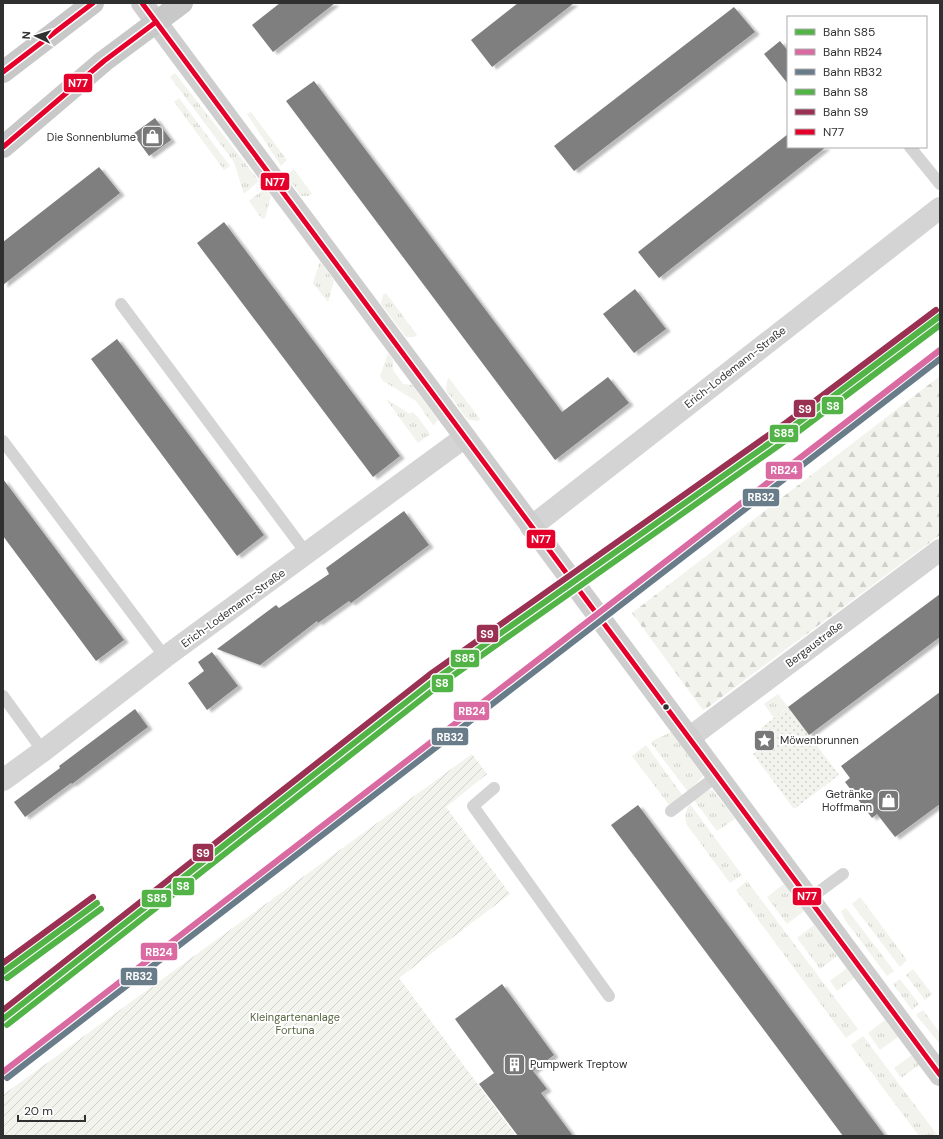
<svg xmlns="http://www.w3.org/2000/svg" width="943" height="1139" font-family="'DM Sans',sans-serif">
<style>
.grass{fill:url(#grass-tufts)}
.forest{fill:url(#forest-firs)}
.park{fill:url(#park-dots)}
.garden{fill:url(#garden-furrows)}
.building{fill:#7f7f7f;filter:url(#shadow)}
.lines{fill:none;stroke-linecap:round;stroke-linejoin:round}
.lane{stroke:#d4d4d4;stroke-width:12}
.street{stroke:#d4d4d4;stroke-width:22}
.secondary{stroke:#cecece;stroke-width:22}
.primary{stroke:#c8c8c8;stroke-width:22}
.bus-1-casing{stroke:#fff;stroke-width:8}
.bus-1{stroke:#e4002b;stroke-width:5}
.rail-1-casing{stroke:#fff;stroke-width:9}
.rail-2-casing{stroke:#fff;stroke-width:9}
.rail-3-casing{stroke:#fff;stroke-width:9}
.rail-4-casing{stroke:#fff;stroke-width:9}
.rail-5-casing{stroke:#fff;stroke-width:9}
.rail-1{stroke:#52b447;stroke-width:6}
.rail-2{stroke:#da6ba2;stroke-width:6}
.rail-3{stroke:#697c8a;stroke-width:6}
.rail-4{stroke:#52b447;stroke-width:6}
.rail-5{stroke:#9a3052;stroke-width:6}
.bus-dot{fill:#303030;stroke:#fff;stroke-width:1.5}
.labels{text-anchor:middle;stroke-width:4;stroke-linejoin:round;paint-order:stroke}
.poi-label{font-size:11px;fill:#303030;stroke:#fff;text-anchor:end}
.street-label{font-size:11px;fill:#303030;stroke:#fff}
.park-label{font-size:11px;fill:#586842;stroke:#fff}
.line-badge{stroke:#fff;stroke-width:1.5}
.badge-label{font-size:11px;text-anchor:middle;font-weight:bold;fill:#fff}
</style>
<defs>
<pattern id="grass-tufts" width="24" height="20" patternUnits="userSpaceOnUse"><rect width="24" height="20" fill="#f1f3ec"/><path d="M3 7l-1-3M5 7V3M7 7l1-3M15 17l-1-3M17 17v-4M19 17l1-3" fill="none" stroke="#cfd1cb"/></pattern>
<pattern id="forest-firs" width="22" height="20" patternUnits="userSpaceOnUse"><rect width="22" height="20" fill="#f1f3ec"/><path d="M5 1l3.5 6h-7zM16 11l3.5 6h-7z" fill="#cfd1cb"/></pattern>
<pattern id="park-dots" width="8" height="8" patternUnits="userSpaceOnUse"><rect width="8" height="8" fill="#f1f3ec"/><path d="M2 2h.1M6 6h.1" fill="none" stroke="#cfd1cb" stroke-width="1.8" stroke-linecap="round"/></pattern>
<pattern id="garden-furrows" width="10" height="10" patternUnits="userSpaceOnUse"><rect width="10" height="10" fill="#f1f3ec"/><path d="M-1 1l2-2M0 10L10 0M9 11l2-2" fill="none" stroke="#cfd1cb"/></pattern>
<filter id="shadow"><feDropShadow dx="4.5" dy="2.5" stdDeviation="1" flood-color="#0004"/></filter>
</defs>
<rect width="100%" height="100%" fill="#fff"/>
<g class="grass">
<polygon points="175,73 259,181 244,194 234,162 170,77"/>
<polygon points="179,98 230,166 224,170 174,102"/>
<polygon points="251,112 287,160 281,166 247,114"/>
<polygon points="294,169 312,194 309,196 301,196 286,175"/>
<polygon points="265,188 271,196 265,218 262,219 249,201"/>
<polygon points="320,261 334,281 328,302 313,283"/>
<polygon points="386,293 417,335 414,337 406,337 381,304 383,295"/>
<polygon points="388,353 393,360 393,370 403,384 412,385 438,420 433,425 416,401 383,381 380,376"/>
<polygon points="449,378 480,419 477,421 467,419 446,390 447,381"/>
<polygon points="386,399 410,414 412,412 417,416 430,434 418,443"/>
<polygon points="778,694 788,707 774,718 764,704"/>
<polygon points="671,732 703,776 688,792 651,743 652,741"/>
<polygon points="646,745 683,796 670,806 632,756"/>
<polygon points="708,790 713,790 735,819 717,831 694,800"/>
<path d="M690 804 742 875 730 883 687 825C684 818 685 811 690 804Z"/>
<polygon points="747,881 858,1029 846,1038 736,890"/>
<polygon points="784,884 804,911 787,924 767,897"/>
<polygon points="860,897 907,960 900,967 852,904"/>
<polygon points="846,908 894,971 887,976 845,920 841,911"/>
<polygon points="814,925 837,956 820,969 797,938"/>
<polygon points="847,968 854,978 837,991 830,981"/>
<polygon points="913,969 932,994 925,1000 906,975"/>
<polygon points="900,979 919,1004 912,1010 893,984"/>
<polygon points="923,1010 940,1033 940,1044 916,1015"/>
<polygon points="885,1020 898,1037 880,1050 868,1033"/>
<polygon points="863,1036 938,1136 919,1136 851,1045"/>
<polygon points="912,1055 919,1065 901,1078 894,1068"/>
</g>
<polygon class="forest" points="940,376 940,535 707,708 703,710 632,613"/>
<polygon class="park" points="788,707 839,775 794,809 753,754 771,741 761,728"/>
<polygon class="garden" points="472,754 487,774 446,807 510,894 399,978 516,1136 3,1136 3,1095"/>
<g class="building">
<polygon points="280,3 335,3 273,52 252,25"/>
<polygon points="518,3 574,3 492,67 471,40"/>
<polygon points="734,7 755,32 574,171 554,146"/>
<polygon points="780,41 788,51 788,84 764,54"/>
<polygon points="314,81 562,412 608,377 629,403 555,460 286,101"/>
<polygon points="155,118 171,140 149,156 133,134"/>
<polygon points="788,134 788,147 826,147 659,278 638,252"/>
<polygon points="99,167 120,193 3,285 3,242"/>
<polygon points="224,222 400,456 373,477 197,243"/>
<polygon points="635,289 666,329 634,353 603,314"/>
<polygon points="117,339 264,535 237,556 91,359"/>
<polygon points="3,479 124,640 96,661 3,536"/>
<polygon points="404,511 429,545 351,603 349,601 318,623 317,621 260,665 217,649 276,605 279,608 329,574 326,568"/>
<polygon points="940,594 940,637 809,735 788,707"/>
<polygon points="212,652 238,686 207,710 188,683 204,671 198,662"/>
<polygon points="940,692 940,804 895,837 877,814 872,818 845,782 850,778 841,766"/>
<polygon points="135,709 148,727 72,784 71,783 25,817 14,802 60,768 59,766"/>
<polygon points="638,805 653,825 885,1136 843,1136 611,825"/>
<polygon points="502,984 554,1055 533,1071 547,1089 541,1093 573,1136 518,1136 479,1084 494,1073 455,1019"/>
</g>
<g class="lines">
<g class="lane">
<polyline points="910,147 940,184"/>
<polyline points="121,304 307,554"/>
<polyline points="3,441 165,657"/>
<polyline points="3,696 43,751"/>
<polyline points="494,788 473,806 609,996"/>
<polyline points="671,811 718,775"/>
<polyline points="809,899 843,874"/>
</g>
<g class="street">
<polyline points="531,527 940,208"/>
<polyline points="689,738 940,550"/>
<polyline points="3,780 43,751 165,657 465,437"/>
</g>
<polyline class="secondary" points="142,3 940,1075"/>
<g class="primary">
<polyline points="3,72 93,3"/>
<polyline points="3,147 104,61 182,3"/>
</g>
<defs>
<g id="bus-1">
<polyline points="142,3 940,1075"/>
<polyline points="3,72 93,3"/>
<polyline points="3,147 104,61 156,22"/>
</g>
</defs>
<use href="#bus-1" class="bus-1-casing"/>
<use href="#bus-1" class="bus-1"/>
<defs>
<g id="rail-1">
<polyline points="3,972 97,903"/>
<polyline points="3,1019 433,681 791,428 940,316"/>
</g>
<polyline id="rail-2" points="3,1072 940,350"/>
<polyline id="rail-3" points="7,1078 940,359"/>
<g id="rail-4">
<polyline points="7,978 101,909"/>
<polyline points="7,1025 437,687 795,434 940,325"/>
</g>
<g id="rail-5">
<polyline points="3,963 93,897"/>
<polyline points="3,1010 429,675 787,422 936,310"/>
</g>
</defs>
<use href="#rail-1" class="rail-1-casing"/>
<use href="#rail-2" class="rail-2-casing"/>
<use href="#rail-3" class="rail-3-casing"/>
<use href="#rail-4" class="rail-4-casing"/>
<use href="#rail-5" class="rail-5-casing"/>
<use href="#rail-1" class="rail-1"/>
<use href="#rail-2" class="rail-2"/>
<use href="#rail-3" class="rail-3"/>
<use href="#rail-4" class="rail-4"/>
<use href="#rail-5" class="rail-5"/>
</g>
<defs>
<symbol id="shop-square" viewBox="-11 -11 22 22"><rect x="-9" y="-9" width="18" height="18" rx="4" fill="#787878" stroke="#fff"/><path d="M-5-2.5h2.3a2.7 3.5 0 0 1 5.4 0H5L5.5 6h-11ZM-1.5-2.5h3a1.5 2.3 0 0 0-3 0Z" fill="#fff"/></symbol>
<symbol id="sight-square" viewBox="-11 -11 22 22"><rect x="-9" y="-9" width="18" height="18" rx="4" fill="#787878" stroke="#fff"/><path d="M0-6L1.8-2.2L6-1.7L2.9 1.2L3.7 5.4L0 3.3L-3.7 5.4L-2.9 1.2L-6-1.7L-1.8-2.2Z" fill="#fff"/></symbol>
<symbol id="building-square" viewBox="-11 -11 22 22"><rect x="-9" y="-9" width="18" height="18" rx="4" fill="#787878" stroke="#fff"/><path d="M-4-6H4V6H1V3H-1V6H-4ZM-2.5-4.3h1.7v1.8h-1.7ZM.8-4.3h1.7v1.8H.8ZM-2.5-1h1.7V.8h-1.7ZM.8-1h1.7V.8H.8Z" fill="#fff"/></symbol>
</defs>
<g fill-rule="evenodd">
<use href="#shop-square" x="140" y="124" width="25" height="25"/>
<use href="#sight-square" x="752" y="728" width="25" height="25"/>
<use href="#shop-square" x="876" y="788" width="25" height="25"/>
<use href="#building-square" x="502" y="1052" width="25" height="25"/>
</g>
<circle class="bus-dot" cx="666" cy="707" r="3.5"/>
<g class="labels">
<g class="poi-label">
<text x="136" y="141">Die Sonnenblume</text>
<text x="780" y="744" text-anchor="start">Möwenbrunnen</text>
<text x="872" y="798">Getränke<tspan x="872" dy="13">Hoffmann</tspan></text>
<text x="530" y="1068" text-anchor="start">Pumpwerk Treptow</text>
</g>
<g class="street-label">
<text transform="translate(735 367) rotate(-38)" y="4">Erich-Lodemann-Straße</text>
<text transform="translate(233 608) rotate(-36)" y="4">Erich-Lodemann-Straße</text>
<text transform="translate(814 644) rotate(-37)" y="4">Bergaustraße</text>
</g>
<g class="park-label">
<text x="295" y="1021">Kleingartenanlage<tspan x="295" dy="13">Fortuna</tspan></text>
</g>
</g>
<g class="line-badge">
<rect x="63" y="73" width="30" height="20" rx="4" fill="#e4002b"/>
<rect x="260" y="172" width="30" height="19" rx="4" fill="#e4002b"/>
<rect x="821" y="396" width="23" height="19" rx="4" fill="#52b447"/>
<rect x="793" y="399" width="23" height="19" rx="4" fill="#9a3052"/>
<rect x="769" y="424" width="30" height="19" rx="4" fill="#52b447"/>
<rect x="765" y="461" width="38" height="19" rx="4" fill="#da6ba2"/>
<rect x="742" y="488" width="38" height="19" rx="4" fill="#697c8a"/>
<rect x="526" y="529" width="30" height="20" rx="4" fill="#e4002b"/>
<rect x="476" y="624" width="23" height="19" rx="4" fill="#9a3052"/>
<rect x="450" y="649" width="30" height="19" rx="4" fill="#52b447"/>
<rect x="431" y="674" width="23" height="19" rx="4" fill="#52b447"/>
<rect x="453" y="701" width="37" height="20" rx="4" fill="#da6ba2"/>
<rect x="431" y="727" width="38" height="19" rx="4" fill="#697c8a"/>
<rect x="192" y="843" width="22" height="19" rx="4" fill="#9a3052"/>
<rect x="172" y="877" width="23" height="19" rx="4" fill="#52b447"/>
<rect x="792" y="887" width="30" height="19" rx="4" fill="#e4002b"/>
<rect x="141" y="889" width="31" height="19" rx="4" fill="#52b447"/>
<rect x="140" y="942" width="38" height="19" rx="4" fill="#da6ba2"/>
<rect x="120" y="967" width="38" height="19" rx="4" fill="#697c8a"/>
</g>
<g class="badge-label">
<text x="78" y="87">N77</text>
<text x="275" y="186">N77</text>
<text x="833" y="410">S8</text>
<text x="805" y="413">S9</text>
<text x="784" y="437">S85</text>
<text x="784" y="474">RB24</text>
<text x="761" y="501">RB32</text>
<text x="541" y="543">N77</text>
<text x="487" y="638">S9</text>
<text x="465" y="662">S85</text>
<text x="442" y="687">S8</text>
<text x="472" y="715">RB24</text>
<text x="450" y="741">RB32</text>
<text x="203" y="857">S9</text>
<text x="183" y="890">S8</text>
<text x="807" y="900">N77</text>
<text x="157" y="902">S85</text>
<text x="159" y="956">RB24</text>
<text x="139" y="980">RB32</text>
</g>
<rect width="943" height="1139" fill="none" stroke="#303030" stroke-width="8"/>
<rect x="787" y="16" width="140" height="132" fill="#ffffff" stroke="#acacac"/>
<rect x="795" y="29" width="20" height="6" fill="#52b447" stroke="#acacac"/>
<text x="823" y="36" font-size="12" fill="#303030">Bahn S85</text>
<rect x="795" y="49" width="20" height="6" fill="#da6ba2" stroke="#acacac"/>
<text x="823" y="56" font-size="12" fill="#303030">Bahn RB24</text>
<rect x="795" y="69" width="20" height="6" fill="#697c8a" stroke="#acacac"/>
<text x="823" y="76" font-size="12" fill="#303030">Bahn RB32</text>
<rect x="795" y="89" width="20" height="6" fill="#52b447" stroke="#acacac"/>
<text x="823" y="96" font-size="12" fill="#303030">Bahn S8</text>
<rect x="795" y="109" width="20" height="6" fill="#9a3052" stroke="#acacac"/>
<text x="823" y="116" font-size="12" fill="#303030">Bahn S9</text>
<rect x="795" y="129" width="20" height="6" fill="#e4002b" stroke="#acacac"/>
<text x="823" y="136" font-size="12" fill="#303030">N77</text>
<g transform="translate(36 36) rotate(274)" stroke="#ffffff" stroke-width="3" paint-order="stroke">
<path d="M0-3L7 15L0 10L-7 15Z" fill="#303030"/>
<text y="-6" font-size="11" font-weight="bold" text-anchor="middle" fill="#303030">N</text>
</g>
<path d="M18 1115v6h67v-6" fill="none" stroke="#303030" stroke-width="2"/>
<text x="24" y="1115" font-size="12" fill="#303030" stroke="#ffffff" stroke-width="3" paint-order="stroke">20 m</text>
</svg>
